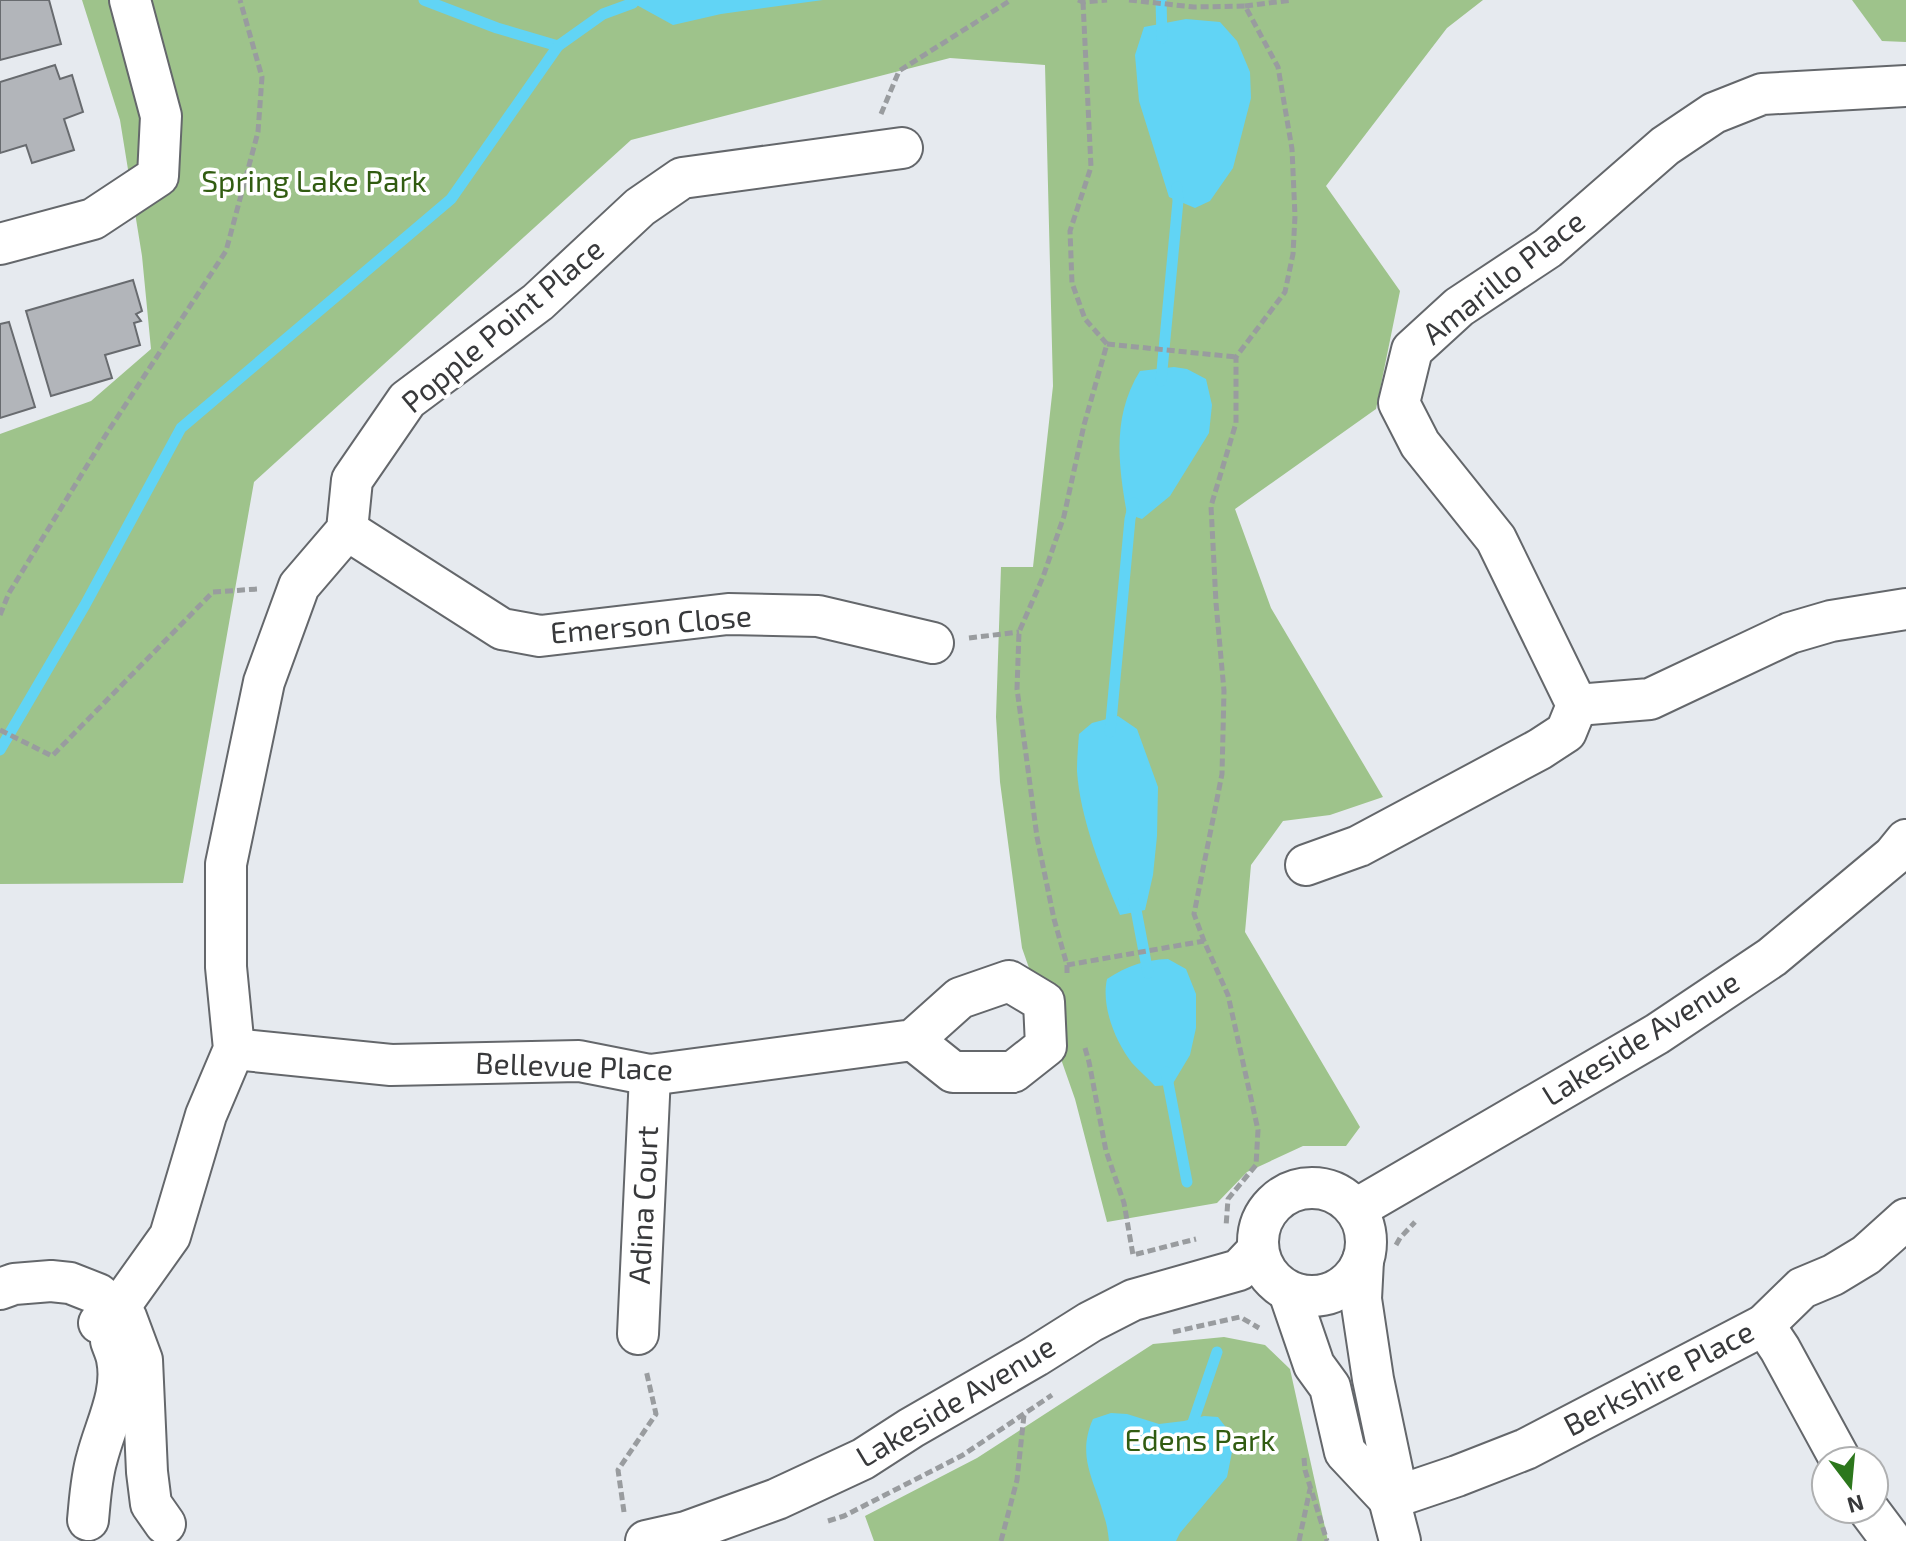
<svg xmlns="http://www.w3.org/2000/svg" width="1906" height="1541" font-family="'Exo 2',sans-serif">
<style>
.green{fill:#9ec38b}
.water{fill:#61d4f5}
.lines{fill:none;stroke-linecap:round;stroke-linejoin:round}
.stream{stroke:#61d4f5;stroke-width:11}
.building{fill:#b2b5ba;stroke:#686b6f;stroke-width:2}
.street-casing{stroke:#64676b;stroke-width:44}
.path{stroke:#999c9f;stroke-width:5;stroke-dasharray:8 4;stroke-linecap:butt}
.street{stroke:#fff;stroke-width:40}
.labels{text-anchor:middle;stroke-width:7;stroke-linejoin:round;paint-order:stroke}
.park-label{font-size:30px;fill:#315c11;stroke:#fff}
.street-label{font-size:30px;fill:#38393b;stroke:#fff}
</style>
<rect width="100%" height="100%" fill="#e6eaef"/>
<g class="green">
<polygon points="82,0 1483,0 1447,28 1326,186 1400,291 1376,409 1235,509 1271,608 1383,797 1330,815 1283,821 1251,865 1245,932 1360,1127 1346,1146 1303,1146 1247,1172 1217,1203 1107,1222 1075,1099 1022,948 1000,782 996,717 1001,567 1033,567 1053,386 1045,65 950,58 631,140 254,482 183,883 0,884 0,434 91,401 151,349 142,256 120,120"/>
<polygon points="1852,0 1906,0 1906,42 1882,41"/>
<polygon points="1224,1337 1265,1345 1290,1369 1328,1541 874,1541 865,1516 977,1458 1153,1344"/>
</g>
<g class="water">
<polygon points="635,0 823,0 721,14 673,25 633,3"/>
<polygon points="1186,19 1220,22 1237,41 1250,72 1251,98 1233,168 1210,201 1195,208 1169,197 1139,101 1135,55 1144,27"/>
<path d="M1174 367 1187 369 1206 379 1212 405 1209 433 1170 496 1142 519 1127 514C1118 464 1112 416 1140 371Z"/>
<path d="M1118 716 1137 729 1158 787 1157 836 1153 875 1145 910 1120 915C1102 873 1080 818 1077 771 1077 759 1078 746 1079 734L1092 723Z"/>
<path d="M1168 959 1186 969 1196 994V1028L1190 1055 1172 1085 1155 1086C1148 1078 1139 1071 1132 1063 1115 1041 1101 1006 1107 979 1127 966 1144 960 1168 959Z"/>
<path d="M1111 1413 1127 1414 1159 1424 1184 1421 1204 1416 1218 1417 1228 1430 1232 1452 1227 1477 1180 1533 1176 1541H1109C1108 1533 1107 1524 1104 1516 1095 1481 1076 1457 1093 1419Z"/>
</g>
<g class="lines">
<g class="stream">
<polyline points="424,0 497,28 558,46"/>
<polyline points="1161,0 1162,38"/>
<polyline points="1161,381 1178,201 1177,187"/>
<polyline points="1110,732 1130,519 1134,503"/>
<polyline points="0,750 85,605 181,428 451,199 558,46 603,14 633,3"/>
<polyline points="1134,899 1148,973"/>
<polyline points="1166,1072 1187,1182"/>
<polyline points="1190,1431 1217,1352"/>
</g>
</g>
<g class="building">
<polygon points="0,0 49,0 61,44 0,60"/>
<polygon points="55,65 60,79 72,75 83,112 64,119 74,150 32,163 26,145 0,153 0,82"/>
<polygon points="133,280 142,311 136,314 141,321 134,323 140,345 105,355 112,378 51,396 26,311"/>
<polygon points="9,322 35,407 0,418 0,324"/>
</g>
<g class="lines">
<defs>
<g id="street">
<polyline points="0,244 93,219 158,176 161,116 130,0"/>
<polyline points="347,530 502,629 540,636 728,614 818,616 933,643"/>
<polyline points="1577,705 1650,699 1790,633 1831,621 1906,609"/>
<polyline points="1306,865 1359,846 1540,749 1566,732 1577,705 1496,539 1420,444 1399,403 1412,350 1459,307 1548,248 1665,146 1714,113 1762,94 1906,86"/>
<polyline points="234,1049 391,1065 579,1061 650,1075 913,1040 960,998 1009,981 1044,1002 1046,1046 1013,1072 953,1072 913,1040"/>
<circle cx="1312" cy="1242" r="54"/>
<polyline points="1356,1209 1657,1034 1772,957 1893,856 1906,840"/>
<polyline points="1363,1260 1361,1299 1373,1379 1393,1474 1389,1499 1400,1541"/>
<polyline points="0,1289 14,1284 51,1281 70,1283 98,1294 126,1317 142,1360 147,1472 151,1504 165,1524"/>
<polyline points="1289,1292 1314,1365 1330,1387 1345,1452 1389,1499"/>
<polyline points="99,1323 118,1309 170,1236 206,1115 234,1049 226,967 226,864 264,682 299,586 347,530 352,480 407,400 538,302 640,207 682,178 902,148"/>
<polyline points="1764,1325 1780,1349 1841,1461"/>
<polyline points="638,1334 650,1075"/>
<polyline points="1389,1499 1457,1476 1526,1449 1764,1325 1802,1288 1833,1275 1866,1255 1906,1219"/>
<polyline points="1868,1509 1892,1541"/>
<path d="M88 1520C90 1500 91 1478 97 1458 105 1426 124 1393 117 1359 116 1353 113 1347 111 1341"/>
<polyline points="646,1541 686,1532 777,1499 863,1459 911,1428 1036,1356 1090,1322 1133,1300 1239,1270 1258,1250"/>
</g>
</defs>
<use href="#street" class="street-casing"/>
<g class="path">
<polyline points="1078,0 1083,2 1107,0"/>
<polyline points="1129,0 1194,7 1245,6 1278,67 1292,149 1295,216 1293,254 1285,292 1236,357 1236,423 1211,506 1216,603 1224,691 1222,774 1194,914 1204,941 1228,995 1258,1130 1256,1165 1228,1199 1226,1227"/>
<polyline points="1245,6 1292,0"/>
<polyline points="881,114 899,71 1011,0"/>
<polyline points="1107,344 1236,357"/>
<polyline points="0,615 9,593 107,433 226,251 258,132 262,77 240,0"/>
<polyline points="969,638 1019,632"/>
<polyline points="0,730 52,756 213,592 258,589"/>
<polyline points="1067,965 1204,941"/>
<polyline points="1067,973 1067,965 1054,919 1037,837 1025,747 1017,689 1019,632 1043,577 1064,516 1084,425 1107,344 1085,319 1072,283 1070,231 1091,167 1083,2"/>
<polyline points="1085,1048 1089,1062 1106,1151 1124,1203 1133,1255 1196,1239"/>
<polyline points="1396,1245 1400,1238 1415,1222"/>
<polyline points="1173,1332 1240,1317 1259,1328"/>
<polyline points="1304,1458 1305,1470 1327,1541"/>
<polyline points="624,1512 618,1470 656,1414 646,1370"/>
<polyline points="828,1521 844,1516 963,1455 1052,1395"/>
<polyline points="1001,1541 1017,1480 1024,1415"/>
<polyline points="1299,1541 1310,1489"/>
</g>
<use href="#street" class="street"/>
</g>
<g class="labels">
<g class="park-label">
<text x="314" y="192">Spring Lake Park</text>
<text x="1200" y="1451">Edens Park</text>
</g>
<g class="street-label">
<text transform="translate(1504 278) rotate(-38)" y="10">Amarillo Place</text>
<text transform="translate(503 326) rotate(-40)" y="10">Popple Point Place</text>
<text transform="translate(651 625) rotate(-5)" y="10">Emerson Close</text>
<text transform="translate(1641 1039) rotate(-32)" y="10">Lakeside Avenue</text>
<text transform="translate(574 1067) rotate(2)" y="10">Bellevue Place</text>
<text transform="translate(644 1205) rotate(-87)" y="10">Adina Court</text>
<text transform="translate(1659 1379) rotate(-28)" y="10">Berkshire Place</text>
<text transform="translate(956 1402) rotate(-31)" y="10">Lakeside Avenue</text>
</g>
</g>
<g transform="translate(1850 1485) rotate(164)"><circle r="38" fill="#ffffff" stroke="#afb0b1" stroke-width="2"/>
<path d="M0-6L14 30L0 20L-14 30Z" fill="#2c771c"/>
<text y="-12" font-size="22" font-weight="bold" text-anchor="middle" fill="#38393b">N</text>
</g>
</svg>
